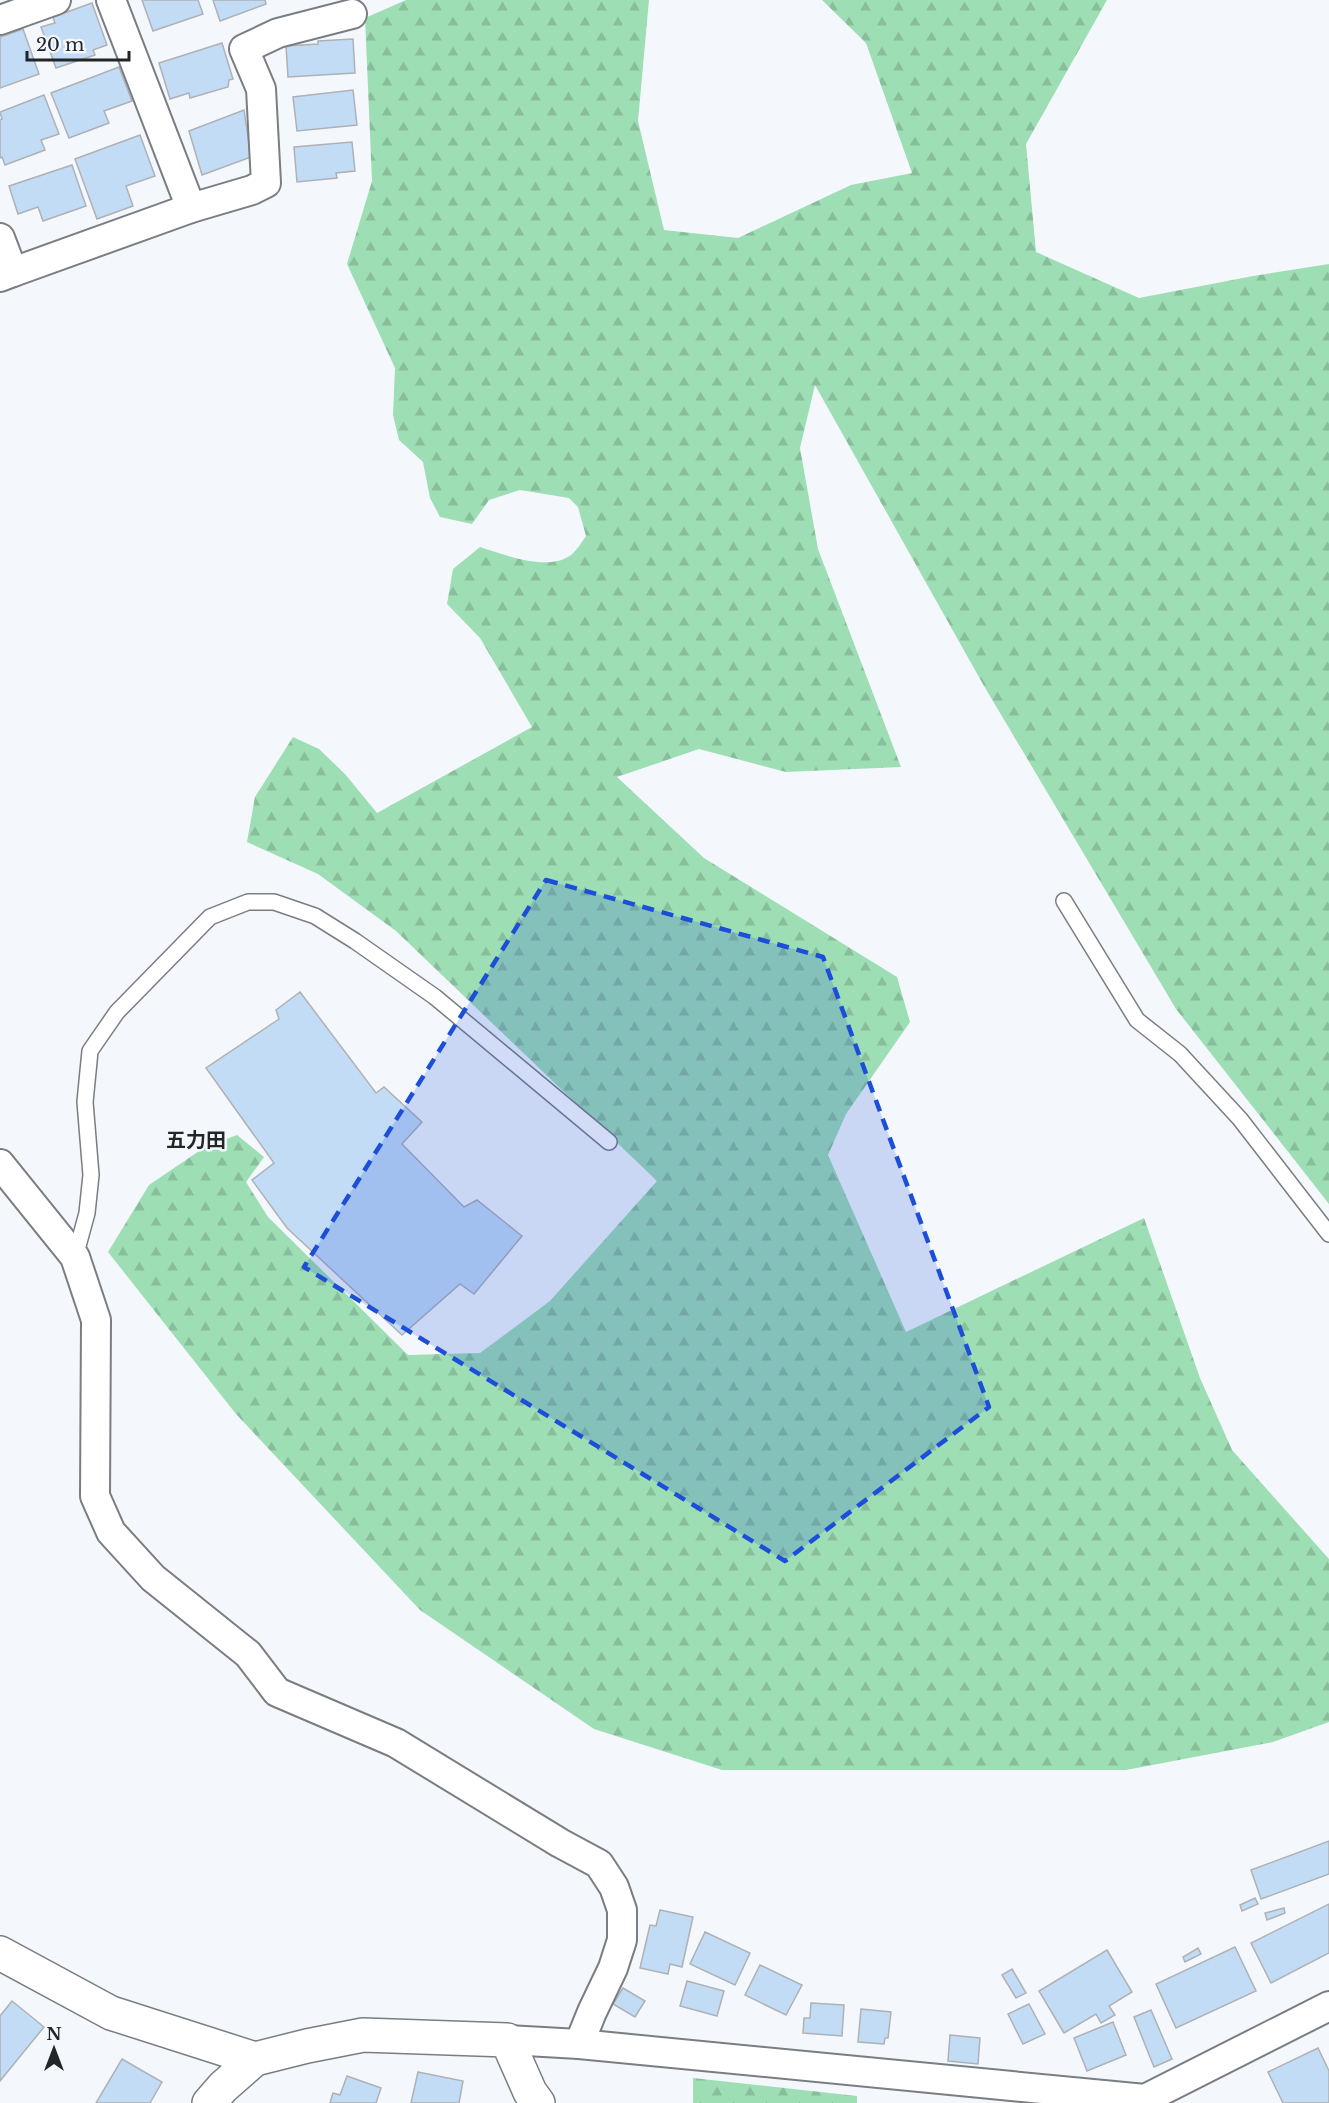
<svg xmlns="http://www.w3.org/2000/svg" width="1329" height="2103" font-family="'Libre Baskerville','Noto Sans JP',serif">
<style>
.forest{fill:url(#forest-firs)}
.building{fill:#c3dcf5;stroke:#aeb1b5;stroke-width:1.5}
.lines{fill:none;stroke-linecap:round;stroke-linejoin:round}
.service-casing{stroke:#7a7d81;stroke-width:18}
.minor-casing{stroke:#7a7d81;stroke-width:32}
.tertiary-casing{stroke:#7a7d81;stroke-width:36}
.service{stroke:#fff;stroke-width:15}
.minor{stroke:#fff;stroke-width:28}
.tertiary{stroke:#fff;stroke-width:33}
.marked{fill:#1d4ed8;fill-opacity:0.2;stroke:#1d4ed8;stroke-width:4.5;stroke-dasharray:12 8;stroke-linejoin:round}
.labels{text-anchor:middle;stroke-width:5;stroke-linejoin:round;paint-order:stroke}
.neighbourhood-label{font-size:20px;font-weight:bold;fill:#232526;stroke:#f4f8fc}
</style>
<defs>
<pattern id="forest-firs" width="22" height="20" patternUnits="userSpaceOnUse" patternTransform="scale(1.5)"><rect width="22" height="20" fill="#9edeb4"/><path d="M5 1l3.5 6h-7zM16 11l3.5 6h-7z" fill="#88be9b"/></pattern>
</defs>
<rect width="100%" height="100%" fill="#f4f8fc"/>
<g class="forest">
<path d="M406 0H649L638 121 664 230 738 238 851 185 912 173 866 43 822 0H1107L1026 144 1036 252 1139 298 1253 276 1329 264V1204L1176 1009 984 686 815 385 800 448 818 549 901 767 786 772 699 749 617 777 704 858 897 977 910 1022 846 1114 828 1155 906 1332 1144 1218 1200 1378 1232 1450 1329 1559V1722L1273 1742 1126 1770H722L594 1729 420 1610 236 1414 108 1252 149 1185 205 1147 237 1135 264 1157 246 1182 268 1217 408 1355 480 1353 550 1301 657 1181 396 931 318 874 247 842 255 797 293 737 319 749 345 774 377 813 532 727 480 638 447 604 453 569 480 547C505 555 548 572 571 555 577 550 582 542 586 536L578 507 569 498 520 490 489 500 472 524 440 517 430 498 423 462 399 440 393 415 395 368 347 264 372 181 365 18Z"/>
<polygon points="693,2078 857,2096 857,2103 693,2103"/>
</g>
<g class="building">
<polygon points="142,0 198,0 203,14 153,31"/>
<polygon points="213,0 265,0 266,4 220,21"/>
<polygon points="92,3 107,45 93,50 95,55 56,68 41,27 55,23 53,17"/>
<polygon points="23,29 39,74 0,88 0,37"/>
<polygon points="353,39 355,73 288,77 286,46 318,44 318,41"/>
<polygon points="222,43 233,79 229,80 228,87 190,98 189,93 170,99 159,63"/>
<polygon points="119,67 132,101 104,111 109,123 69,138 51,93"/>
<polygon points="353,90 357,125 297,131 293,97"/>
<polygon points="44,95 59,134 41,140 45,150 5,165 2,157 0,158 0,120 2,119 0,112"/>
<polygon points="244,110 251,157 202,175 189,131"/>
<polygon points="140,135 155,176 126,186 133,206 97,219 75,159"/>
<polygon points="352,142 355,171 336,173 337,178 297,182 294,147"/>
<polygon points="72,165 86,206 43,221 38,207 18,214 9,186"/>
<polygon points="300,992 376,1093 384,1087 422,1122 402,1144 464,1207 477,1200 522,1236 474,1294 460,1284 402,1335 287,1228 252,1180 274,1163 206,1068 279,1019 276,1010"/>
<polygon points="1329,1841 1329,1874 1261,1899 1251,1870"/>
<polygon points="1255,1898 1258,1904 1242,1911 1240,1905"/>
<polygon points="1329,1904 1329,1953 1271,1983 1251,1943"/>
<polygon points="1284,1908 1285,1913 1267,1920 1265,1913"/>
<polygon points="660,1910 693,1917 682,1967 670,1964 668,1974 640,1968 650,1925 656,1926"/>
<polygon points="705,1932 750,1953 735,1985 690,1964"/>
<polygon points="1235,1947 1256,1991 1176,2028 1156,1984"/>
<polygon points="1198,1948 1201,1954 1185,1962 1183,1957"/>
<polygon points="1107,1950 1132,1992 1109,2006 1115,2015 1101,2023 1096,2014 1064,2033 1039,1991"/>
<polygon points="760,1965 802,1985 786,2015 745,1995"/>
<polygon points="1012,1969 1026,1993 1016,1998 1002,1975"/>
<polygon points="687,1981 724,1991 717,2016 680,2006"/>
<polygon points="623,1988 645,2001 635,2017 613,2004"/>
<polygon points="12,2001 44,2027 0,2081 0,2016"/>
<polygon points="811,2003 844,2005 842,2036 803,2033 804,2018 810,2018"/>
<polygon points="1029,2004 1045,2034 1023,2044 1008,2014"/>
<polygon points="861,2009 891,2012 888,2038 885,2038 884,2044 858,2042"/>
<polygon points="1151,2010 1172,2059 1154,2067 1134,2017"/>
<polygon points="1113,2022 1126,2055 1087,2071 1074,2038"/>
<polygon points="950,2035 980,2038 978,2064 948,2061"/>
<polygon points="1318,2048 1329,2071 1329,2103 1283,2103 1268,2072"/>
<polygon points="122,2059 162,2082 150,2103 96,2103"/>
<polygon points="418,2072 463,2081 459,2103 411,2103"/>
<polygon points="347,2076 381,2088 376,2103 330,2103 333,2093 340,2095"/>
</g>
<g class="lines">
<defs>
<g id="service">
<polyline points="1064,901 1137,1020 1180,1054 1240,1119 1329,1234"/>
<polyline points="75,1257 87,1213 91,1175 85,1102 90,1051 117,1012 210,917 248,902 274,902 315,916 355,941 435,997 609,1142"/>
</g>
<g id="minor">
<polyline points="111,0 191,208"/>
<polyline points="0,20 56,0"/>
<polyline points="0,238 13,272 0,277"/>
<polyline points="13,272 191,208 252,190 266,183 261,89 244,49 278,33 352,14"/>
<polyline points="0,1164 75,1257 96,1320 95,1496 111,1532 153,1578 248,1654 277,1692 396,1743 560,1843 599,1864 614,1887 622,1910 622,1940 613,1968 592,2012 579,2044"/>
<polyline points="507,2040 579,2044 1145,2099 1329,2006"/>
</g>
<g id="tertiary">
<polyline points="0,1953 111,2013 255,2059"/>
<polyline points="209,2103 223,2087 255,2059 307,2046 363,2035 507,2040 530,2092 538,2103"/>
</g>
</defs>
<use href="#service" class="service-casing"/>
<use href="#minor" class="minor-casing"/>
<use href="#tertiary" class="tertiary-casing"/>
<use href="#service" class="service"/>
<use href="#minor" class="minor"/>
<use href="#tertiary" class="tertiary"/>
</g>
<path class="marked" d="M546 880 823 957 989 1407 785 1561 304 1267Z"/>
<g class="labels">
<g class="neighbourhood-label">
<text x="196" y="1147">五力田</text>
</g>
</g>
<g transform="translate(54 2049)" stroke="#f4f8fc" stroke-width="4.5" paint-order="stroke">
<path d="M0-4.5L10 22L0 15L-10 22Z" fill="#232526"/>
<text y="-9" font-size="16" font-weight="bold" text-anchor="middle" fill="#232526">N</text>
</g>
<path d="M27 51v9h102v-9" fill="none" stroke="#232526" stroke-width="3"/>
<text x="36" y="51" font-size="18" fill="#232526" stroke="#f4f8fc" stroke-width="4.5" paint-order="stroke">20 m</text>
</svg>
